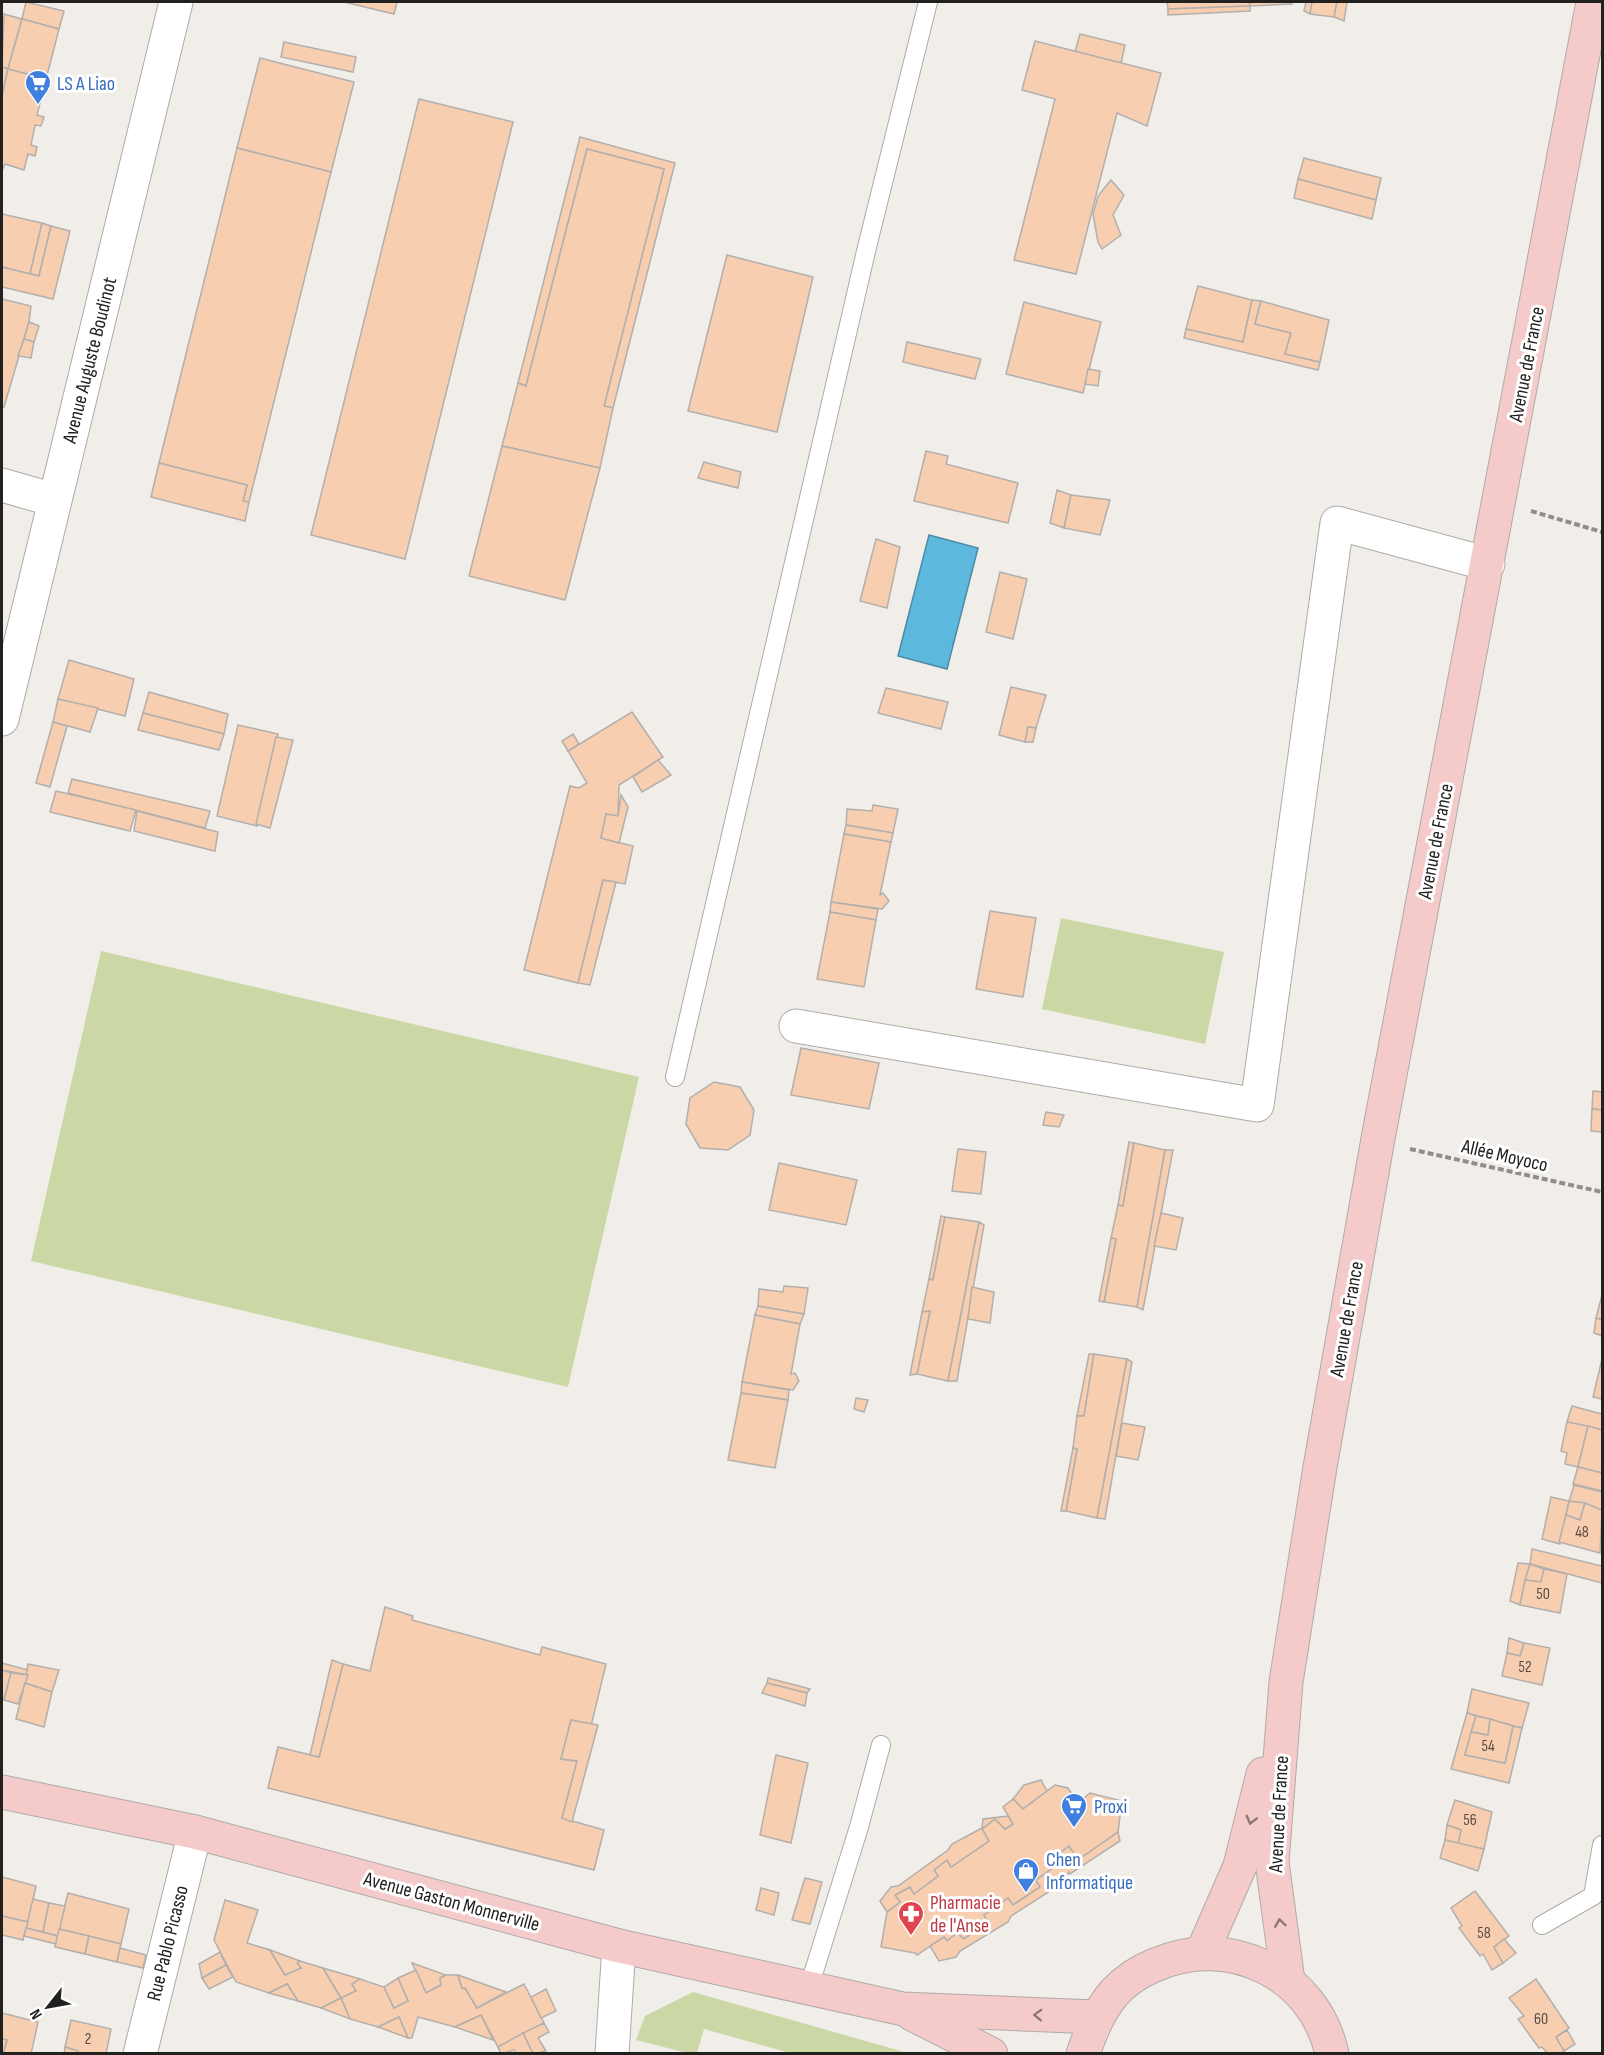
<svg xmlns="http://www.w3.org/2000/svg" width="1604" height="2055" font-family="'Sofia Sans Condensed',sans-serif">
<style>
.green{fill:#cbd8a5}
.water{fill:#5db8de;stroke:#4c8ba5;stroke-width:1.5}
.building{fill:#f8ceb0;stroke:#b2afac;stroke-width:1.5}
.lines{fill:none;stroke-linecap:round;stroke-linejoin:round}
.lane-casing{stroke:#aeaba8;stroke-width:20}
.street-casing{stroke:#aeaba8;stroke-width:35}
.secondary-casing{stroke:#aeaba8;stroke-width:35}
.path{stroke:#908d8b;stroke-width:4;stroke-dasharray:6 3;stroke-linecap:butt}
.lane{stroke:#fff;stroke-width:18}
.street{stroke:#fff;stroke-width:33}
.secondary{stroke:#f5caca;stroke-width:33}
.oneway{stroke:#8c7675}
.labels{text-anchor:middle;stroke-width:6;stroke-linejoin:round;paint-order:stroke}
.number-label{font-size:16px;fill:#584c44}
.shop-label{font-size:20px;fill:#366cbe;stroke:#fff;text-anchor:start}
.street-label{font-size:20px;fill:#232120;stroke:#fff}
.health-label{font-size:20px;fill:#be3a42;stroke:#fff;text-anchor:start}
</style>
<rect width="100%" height="100%" fill="#f1eeea"/>
<g class="green">
<polygon points="1061,918 1224,952 1205,1044 1042,1009"/>
<polygon points="101,951 639,1077 568,1387 31,1261"/>
<polygon points="693,1992 908,2053 790,2053 704,2029 697,2053 687,2053 636,2040 645,2016"/>
</g>
<polygon class="water" points="929,535 978,548 947,669 898,656"/>
<g class="building">
<polygon points="26,2 64,11 59,29 22,19"/>
<polygon points="344,2 397,2 394,14"/>
<polygon points="1167,2 1250,2 1250,6 1168,9"/>
<polygon points="1250,2 1291,2 1292,4 1250,6"/>
<polygon points="1306,2 1312,2 1310,14 1304,11"/>
<polygon points="1312,2 1337,2 1334,17 1310,14"/>
<polygon points="1337,2 1347,2 1344,21 1334,17"/>
<polygon points="1250,6 1250,11 1168,15 1168,9"/>
<polygon points="4,14 22,19 8,69 2,67"/>
<polygon points="22,19 59,29 46,79 8,69"/>
<polygon points="1080,34 1125,45 1121,63 1075,52"/>
<polygon points="1035,41 1161,73 1147,126 1117,113 1076,274 1014,260 1055,99 1022,90"/>
<polygon points="284,42 356,57 353,72 281,57"/>
<polygon points="260,58 354,82 331,172 237,148"/>
<polygon points="2,67 8,69 2,96"/>
<polygon points="8,69 46,79 37,115 44,117 41,126 35,125 31,145 37,147 35,156 28,154 24,170 5,164 2,171 2,96"/>
<polygon points="419,99 513,122 405,559 311,535"/>
<polygon points="580,137 675,163 613,408 604,406 664,169 587,149 526,386 518,383"/>
<polygon points="237,148 331,172 249,502 243,501 247,485 159,463"/>
<polygon points="587,149 664,169 604,406 613,408 600,468 502,446 518,383 526,386"/>
<polygon points="1304,158 1381,178 1376,200 1298,179"/>
<polygon points="1298,179 1376,200 1372,219 1294,198"/>
<polygon points="1111,180 1124,195 1113,215 1121,235 1102,249 1098,242 1093,214 1098,196"/>
<polygon points="2,214 42,223 30,274 2,267"/>
<polygon points="42,223 51,226 39,276 30,274"/>
<polygon points="51,226 70,231 53,299 2,287 2,267 39,276"/>
<polygon points="727,255 813,277 777,432 688,411"/>
<polygon points="1198,286 1252,300 1243,342 1186,329"/>
<polygon points="2,299 31,306 29,322 4,407 2,406"/>
<polygon points="1252,300 1261,301 1255,324 1291,333 1285,354 1320,362 1318,370 1184,338 1186,329 1243,342"/>
<polygon points="1261,301 1329,320 1320,362 1285,354 1291,333 1255,324"/>
<polygon points="1024,302 1101,322 1083,393 1006,374"/>
<polygon points="29,322 39,326 34,342 24,339"/>
<polygon points="24,339 34,342 31,358 18,356"/>
<polygon points="907,342 981,359 975,379 903,362"/>
<polygon points="1088,369 1100,371 1098,386 1085,384"/>
<polygon points="502,446 600,468 565,600 469,576"/>
<polygon points="926,451 948,456 946,464 1018,483 1008,523 914,501"/>
<polygon points="704,462 741,472 738,488 698,478"/>
<polygon points="159,463 247,485 243,501 249,502 245,521 151,497"/>
<polygon points="1057,490 1071,495 1064,528 1050,523"/>
<polygon points="1071,495 1110,500 1100,535 1064,528"/>
<polygon points="876,539 900,547 887,608 860,601"/>
<polygon points="1000,572 1027,579 1013,639 986,632"/>
<polygon points="69,660 134,679 125,716 58,699"/>
<polygon points="1011,687 1046,695 1036,728 1028,727 1025,742 999,735"/>
<polygon points="886,688 948,702 941,729 878,713"/>
<polygon points="149,692 228,714 224,734 143,713"/>
<polygon points="58,699 98,708 90,732 53,722"/>
<polygon points="632,712 663,757 619,785 618,816 606,814 601,838 633,846 625,884 603,880 578,983 524,970 570,786 579,788 587,783 568,751"/>
<polygon points="143,713 224,734 219,750 138,730"/>
<polygon points="53,722 67,726 50,787 36,783"/>
<polygon points="238,725 278,734 257,826 217,816"/>
<polygon points="1028,727 1036,728 1033,742 1025,742"/>
<polygon points="573,734 579,744 568,751 562,741"/>
<polygon points="276,737 293,740 270,828 256,824"/>
<polygon points="658,760 671,775 642,792 633,777"/>
<polygon points="72,779 210,811 205,828 68,793"/>
<polygon points="56,791 136,810 130,831 50,812"/>
<polygon points="621,795 628,807 619,843 601,838 606,814 618,816"/>
<polygon points="873,805 898,809 893,833 846,825 847,809 872,811"/>
<polygon points="137,811 218,832 215,851 134,831"/>
<polygon points="846,825 893,833 891,842 844,834"/>
<polygon points="844,834 891,842 880,895 883,893 889,901 882,909 831,902"/>
<polygon points="603,880 616,882 590,985 578,983"/>
<polygon points="831,902 878,909 876,920 830,912"/>
<polygon points="990,911 1036,918 1023,997 976,989"/>
<polygon points="830,912 876,920 864,987 817,979"/>
<polygon points="801,1048 879,1063 869,1109 791,1095"/>
<polygon points="714,1082 740,1087 754,1110 750,1135 728,1150 700,1148 686,1124 690,1098"/>
<polygon points="1593,1091 1602,1092 1602,1110 1592,1109"/>
<polygon points="1592,1109 1602,1110 1602,1132 1591,1131"/>
<polygon points="1046,1112 1064,1115 1059,1127 1043,1125"/>
<polygon points="1129,1142 1134,1143 1123,1206 1118,1205"/>
<polygon points="1134,1143 1165,1150 1137,1307 1104,1302 1116,1239 1111,1238 1118,1205 1123,1206"/>
<polygon points="958,1149 986,1152 981,1194 952,1191"/>
<polygon points="1165,1150 1173,1150 1143,1310 1137,1307"/>
<polygon points="779,1163 857,1180 846,1225 769,1210"/>
<polygon points="1161,1213 1183,1218 1176,1250 1154,1246"/>
<polygon points="941,1216 945,1217 933,1280 929,1279"/>
<polygon points="945,1217 979,1222 948,1381 917,1374 930,1311 922,1312 929,1279 933,1280"/>
<polygon points="979,1222 984,1225 957,1381 948,1381"/>
<polygon points="1111,1238 1116,1239 1104,1302 1099,1301"/>
<polygon points="784,1286 808,1288 804,1314 758,1306 759,1289 783,1292"/>
<polygon points="972,1287 994,1292 990,1323 968,1319"/>
<polygon points="1602,1295 1602,1320 1596,1318"/>
<polygon points="758,1306 804,1314 800,1324 755,1315"/>
<polygon points="930,1311 917,1374 910,1375 922,1312"/>
<polygon points="755,1315 800,1324 791,1374 795,1373 799,1381 793,1390 742,1382"/>
<polygon points="1596,1318 1602,1320 1602,1336 1594,1333"/>
<polygon points="1089,1354 1094,1354 1084,1416 1077,1416"/>
<polygon points="1094,1354 1127,1359 1097,1518 1066,1511 1077,1449 1073,1448 1077,1416 1084,1416"/>
<polygon points="1127,1359 1132,1362 1105,1519 1097,1518"/>
<polygon points="1602,1359 1602,1399 1593,1397"/>
<polygon points="742,1382 789,1390 788,1400 741,1393"/>
<polygon points="741,1393 788,1400 775,1468 728,1460"/>
<polygon points="856,1398 868,1400 864,1412 854,1409"/>
<polygon points="1572,1406 1602,1414 1602,1430 1567,1422"/>
<polygon points="1567,1422 1588,1426 1578,1467 1565,1464 1567,1453 1561,1451"/>
<polygon points="1122,1423 1145,1427 1138,1460 1116,1456"/>
<polygon points="1588,1426 1602,1430 1602,1473 1578,1467"/>
<polygon points="1073,1448 1077,1449 1066,1511 1061,1511"/>
<polygon points="1578,1467 1602,1473 1602,1491 1573,1484"/>
<polygon points="1574,1485 1602,1492 1602,1510 1569,1501"/>
<polygon points="1551,1497 1569,1501 1560,1544 1542,1539"/>
<polygon points="1569,1501 1585,1503 1580,1520 1566,1515"/>
<polygon points="1585,1503 1602,1510 1600,1553 1559,1542 1566,1515 1580,1520"/>
<polygon points="1532,1549 1602,1566 1602,1583 1530,1564"/>
<polygon points="1518,1563 1530,1564 1520,1605 1510,1601"/>
<polygon points="1530,1564 1544,1569 1541,1582 1525,1580"/>
<polygon points="1544,1569 1567,1574 1560,1613 1520,1605 1525,1580 1541,1582"/>
<polygon points="385,1607 413,1616 412,1620 540,1655 542,1647 606,1664 591,1726 571,1720 561,1759 577,1761 562,1818 604,1830 594,1870 268,1788 278,1747 319,1757 343,1664 370,1671"/>
<polygon points="1509,1638 1524,1643 1520,1656 1507,1653"/>
<polygon points="1524,1643 1550,1648 1542,1685 1502,1676 1507,1653 1520,1656"/>
<polygon points="332,1660 343,1664 319,1757 310,1755"/>
<polygon points="2,1663 28,1670 28,1675 2,1670"/>
<polygon points="28,1664 59,1670 52,1692 25,1683"/>
<polygon points="2,1670 11,1673 4,1700 2,1699"/>
<polygon points="11,1673 28,1675 18,1704 4,1700"/>
<polygon points="768,1678 810,1689 807,1693 767,1683"/>
<polygon points="25,1683 52,1692 44,1727 16,1719"/>
<polygon points="767,1683 807,1693 805,1706 762,1693"/>
<polygon points="1472,1689 1529,1703 1522,1728 1467,1713"/>
<polygon points="1467,1713 1476,1716 1465,1755 1505,1763 1513,1726 1522,1728 1509,1783 1451,1769"/>
<polygon points="1476,1716 1490,1719 1488,1735 1471,1732"/>
<polygon points="1490,1719 1513,1726 1505,1763 1465,1755 1471,1732 1488,1735"/>
<polygon points="571,1720 598,1725 572,1822 562,1818 577,1761 561,1759"/>
<polygon points="776,1755 808,1763 791,1843 760,1835"/>
<polygon points="1041,1780 1047,1791 1023,1809 1013,1799 1024,1785"/>
<polygon points="1055,1785 1068,1788 1078,1803 1090,1793 1122,1801 1118,1832 1078,1860 1069,1846 1056,1856 1063,1861 1036,1880 1040,1887 1013,1905 1008,1898 984,1915 988,1922 964,1939 957,1933 947,1941 944,1937 917,1955 915,1953 881,1947 887,1912 900,1902 895,1895 910,1887 914,1894 938,1876 934,1870 947,1860 951,1867 989,1841 982,1829 995,1819 1005,1829 1013,1824 1003,1807 1013,1799 1023,1809"/>
<polygon points="1455,1800 1492,1812 1484,1849 1458,1844 1461,1830 1447,1825"/>
<polygon points="1008,1816 1013,1824 1005,1829 995,1819 982,1829 989,1841 951,1867 947,1860 934,1870 938,1876 914,1894 910,1887 895,1895 900,1902 887,1912 880,1901 891,1887 898,1886 948,1850 952,1844 982,1828 983,1819"/>
<polygon points="1447,1825 1461,1830 1458,1844 1445,1840"/>
<polygon points="1118,1832 1120,1841 1070,1874 1069,1872 1061,1884 1011,1916 1008,1922 960,1951 956,1957 939,1961 930,1946 944,1937 947,1941 957,1933 964,1939 988,1922 984,1915 1008,1898 1013,1905 1040,1887 1036,1880 1063,1861 1056,1856 1069,1846 1078,1860"/>
<polygon points="1445,1840 1484,1849 1478,1871 1440,1858"/>
<polygon points="2,1877 36,1886 28,1922 2,1916"/>
<polygon points="805,1878 822,1882 810,1924 792,1920"/>
<polygon points="761,1888 779,1893 774,1915 756,1910"/>
<polygon points="1475,1891 1509,1936 1494,1947 1503,1963 1492,1970 1483,1954 1480,1956 1459,1928 1462,1926 1451,1908"/>
<polygon points="68,1893 129,1909 121,1944 59,1929"/>
<polygon points="33,1899 49,1903 43,1932 26,1928"/>
<polygon points="225,1900 258,1910 247,1943 270,1950 285,1975 301,1968 297,1963 300,1961 323,1968 341,1998 321,2008 298,2001 287,1984 269,1993 236,1982 214,1940"/>
<polygon points="49,1903 65,1906 58,1936 43,1932"/>
<polygon points="2,1916 28,1922 23,1940 2,1935"/>
<polygon points="26,1928 58,1936 56,1944 24,1936"/>
<polygon points="59,1929 89,1936 85,1954 55,1947"/>
<polygon points="89,1936 121,1944 117,1962 85,1954"/>
<polygon points="1504,1939 1516,1953 1503,1963 1494,1947"/>
<polygon points="120,1948 146,1955 143,1968 117,1962"/>
<polygon points="270,1950 300,1961 297,1963 301,1968 285,1975"/>
<polygon points="220,1952 226,1965 202,1978 199,1964"/>
<polygon points="412,1963 446,1975 440,1978 441,1985 426,1993"/>
<polygon points="226,1965 233,1977 209,1989 202,1978"/>
<polygon points="323,1968 360,1979 352,1984 356,1991 341,1998"/>
<polygon points="416,1970 426,1993 441,1985 440,1978 446,1975 458,1975 462,1988 465,1988 477,2008 524,1984 544,2023 498,2047 481,2015 455,2027 418,2017 412,2038 408,2038 399,2017 378,2027 350,2019 341,1998 356,1991 352,1984 360,1979 384,1987 394,2008 408,2001 398,1978"/>
<polygon points="458,1975 506,1992 477,2008 465,1988 462,1988"/>
<polygon points="398,1978 408,2001 394,2008 384,1987"/>
<polygon points="1536,1979 1569,2028 1556,2037 1564,2051 1561,2054 1548,2054 1542,2047 1539,2048 1518,2019 1524,2016 1509,1998"/>
<polygon points="287,1984 298,2001 269,1993"/>
<polygon points="546,1989 556,2011 541,2018 531,1997"/>
<polygon points="341,1998 350,2019 321,2008"/>
<polygon points="2,2013 38,2022 31,2054 3,2054 7,2040 2,2039"/>
<polygon points="481,2015 493,2040 455,2027"/>
<polygon points="399,2017 408,2038 378,2027"/>
<polygon points="71,2020 111,2029 106,2054 78,2054 78,2051 65,2047"/>
<polygon points="544,2023 549,2032 538,2038 546,2051 533,2054 523,2033"/>
<polygon points="1567,2030 1575,2044 1564,2051 1556,2037"/>
<polygon points="523,2033 533,2054 516,2054 514,2050 501,2054 498,2047"/>
<polygon points="2,2039 7,2040 3,2054 2,2054"/>
<polygon points="65,2047 78,2051 78,2054 64,2054"/>
</g>
<g class="lines">
<defs>
<g id="lane">
<polyline points="675,1077 867,247 928,2"/>
<polyline points="1542,1925 1593,1896 1602,1845"/>
<polyline points="809,1987 859,1827 881,1745"/>
</g>
<g id="street">
<polyline points="2,485 54,500"/>
<polyline points="2,719 176,2"/>
<polyline points="796,1026 1257,1105 1337,523 1488,564"/>
<polyline points="140,2054 195,1832"/>
<polyline points="612,2054 619,1946"/>
</g>
<g id="secondary">
<polyline points="2,1792 195,1832 619,1946 903,2009 1096,2017"/>
<polyline points="1202,1953 1240,1866 1263,1774"/>
<polyline points="1288,1981 1272,1862 1286,1682 1320,1467 1379,1133 1593,2"/>
<polyline points="912,2014 991,2054"/>
<path d="M1083 2054C1091 2031 1099 2011 1114 1993 1125 1981 1140 1971 1155 1965 1229 1932 1315 1974 1332 2054"/>
</g>
</defs>
<use href="#lane" class="lane-casing"/>
<use href="#street" class="street-casing"/>
<use href="#secondary" class="secondary-casing"/>
<g class="path">
<polyline points="1531,511 1602,532"/>
<polyline points="1410,1149 1602,1192"/>
</g>
<use href="#lane" class="lane"/>
<use href="#street" class="street"/>
<use href="#secondary" class="secondary"/>
</g>
<defs><path id="oneway-chevron" d="M-2-3.5L2.5 0L-2 3.5" fill="none" stroke-width="1.6" stroke-linecap="round" stroke-linejoin="round" transform="scale(1.5)"/></defs>
<g class="oneway">
<use href="#oneway-chevron" transform="translate(1251 1820) rotate(104)"/>
<use href="#oneway-chevron" transform="translate(1280 1923) rotate(-98)"/>
<use href="#oneway-chevron" transform="translate(1038 2015) rotate(-178)"/>
</g>
<defs>
<symbol id="supermarket-pin" viewBox="-11 -11 22 30"><path d="M0 17L-7.5 6A9.5 9.5 0 1 1 7.5 6Z" fill="#3f7fe0" stroke="#fff"/><path d="M-6-5.5h2.5l.6 2H6L4.5 2H-2.5L-4.4-4H-6ZM-1.5 3.2a1.3 1.3 0 1 0 .1 0ZM3 3.2a1.3 1.3 0 1 0 .1 0Z" fill="#fff"/></symbol>
<symbol id="shop-pin" viewBox="-11 -11 22 30"><path d="M0 17L-7.5 6A9.5 9.5 0 1 1 7.5 6Z" fill="#3f7fe0" stroke="#fff"/><path d="M-5-2.5h2.3a2.7 3.5 0 0 1 5.4 0H5L5.5 6h-11ZM-1.5-2.5h3a1.5 2.3 0 0 0-3 0Z" fill="#fff"/></symbol>
<symbol id="pharmacy-pin" viewBox="-11 -11 22 30"><path d="M0 17L-7.5 6A9.5 9.5 0 1 1 7.5 6Z" fill="#e0444e" stroke="#fff"/><path d="M-2-6h4v4h4v4h-4v4h-4v-4h-4v-4h4Z" fill="#fff"/></symbol>
</defs>
<g fill-rule="evenodd">
<use href="#supermarket-pin" x="23" y="68" width="30" height="40"/>
<use href="#supermarket-pin" x="1059" y="1791" width="30" height="40"/>
<use href="#shop-pin" x="1011" y="1856" width="30" height="40"/>
<use href="#pharmacy-pin" x="896" y="1899" width="30" height="40"/>
</g>
<g class="labels">
<g class="number-label">
<text x="1582" y="1537">48</text>
<text x="1543" y="1599">50</text>
<text x="1525" y="1672">52</text>
<text x="1488" y="1751">54</text>
<text x="1470" y="1825">56</text>
<text x="1484" y="1938">58</text>
<text x="1541" y="2024">60</text>
<text x="88" y="2044">2</text>
</g>
<g class="shop-label">
<text x="57" y="90">LS A Liao</text>
<text x="1094" y="1813">Proxi</text>
<text x="1046" y="1866">Chen<tspan x="1046" dy="23">Informatique</tspan></text>
</g>
<g class="street-label">
<text transform="translate(89 360) rotate(-76)" y="7">Avenue Auguste Boudinot</text>
<text transform="translate(1526 364) rotate(-79)" y="7">Avenue de France</text>
<text transform="translate(1435 841) rotate(-79)" y="7">Avenue de France</text>
<text transform="translate(1505 1155) rotate(13)" y="7">Allée Moyoco</text>
<text transform="translate(1346 1319) rotate(-80)" y="7">Avenue de France</text>
<text transform="translate(1278 1814) rotate(-87)" y="7">Avenue de France</text>
<text transform="translate(452 1901) rotate(15)" y="7">Avenue Gaston Monnerville</text>
<text transform="translate(167 1943) rotate(-76)" y="7">Rue Pablo Picasso</text>
</g>
<g class="health-label">
<text x="930" y="1909">Pharmacie<tspan x="930" dy="23">de l'Anse</tspan></text>
</g>
</g>
<rect width="1604" height="2055" fill="none" stroke="#232120" stroke-width="6"/>
<g transform="translate(48 2007) rotate(239)" stroke="#ffffff" stroke-width="4.5" paint-order="stroke">
<path d="M0-4.5L10 22L0 15L-10 22Z" fill="#232120"/>
<text y="-9" font-size="16" font-weight="bold" text-anchor="middle" fill="#232120">N</text>
</g>
</svg>
